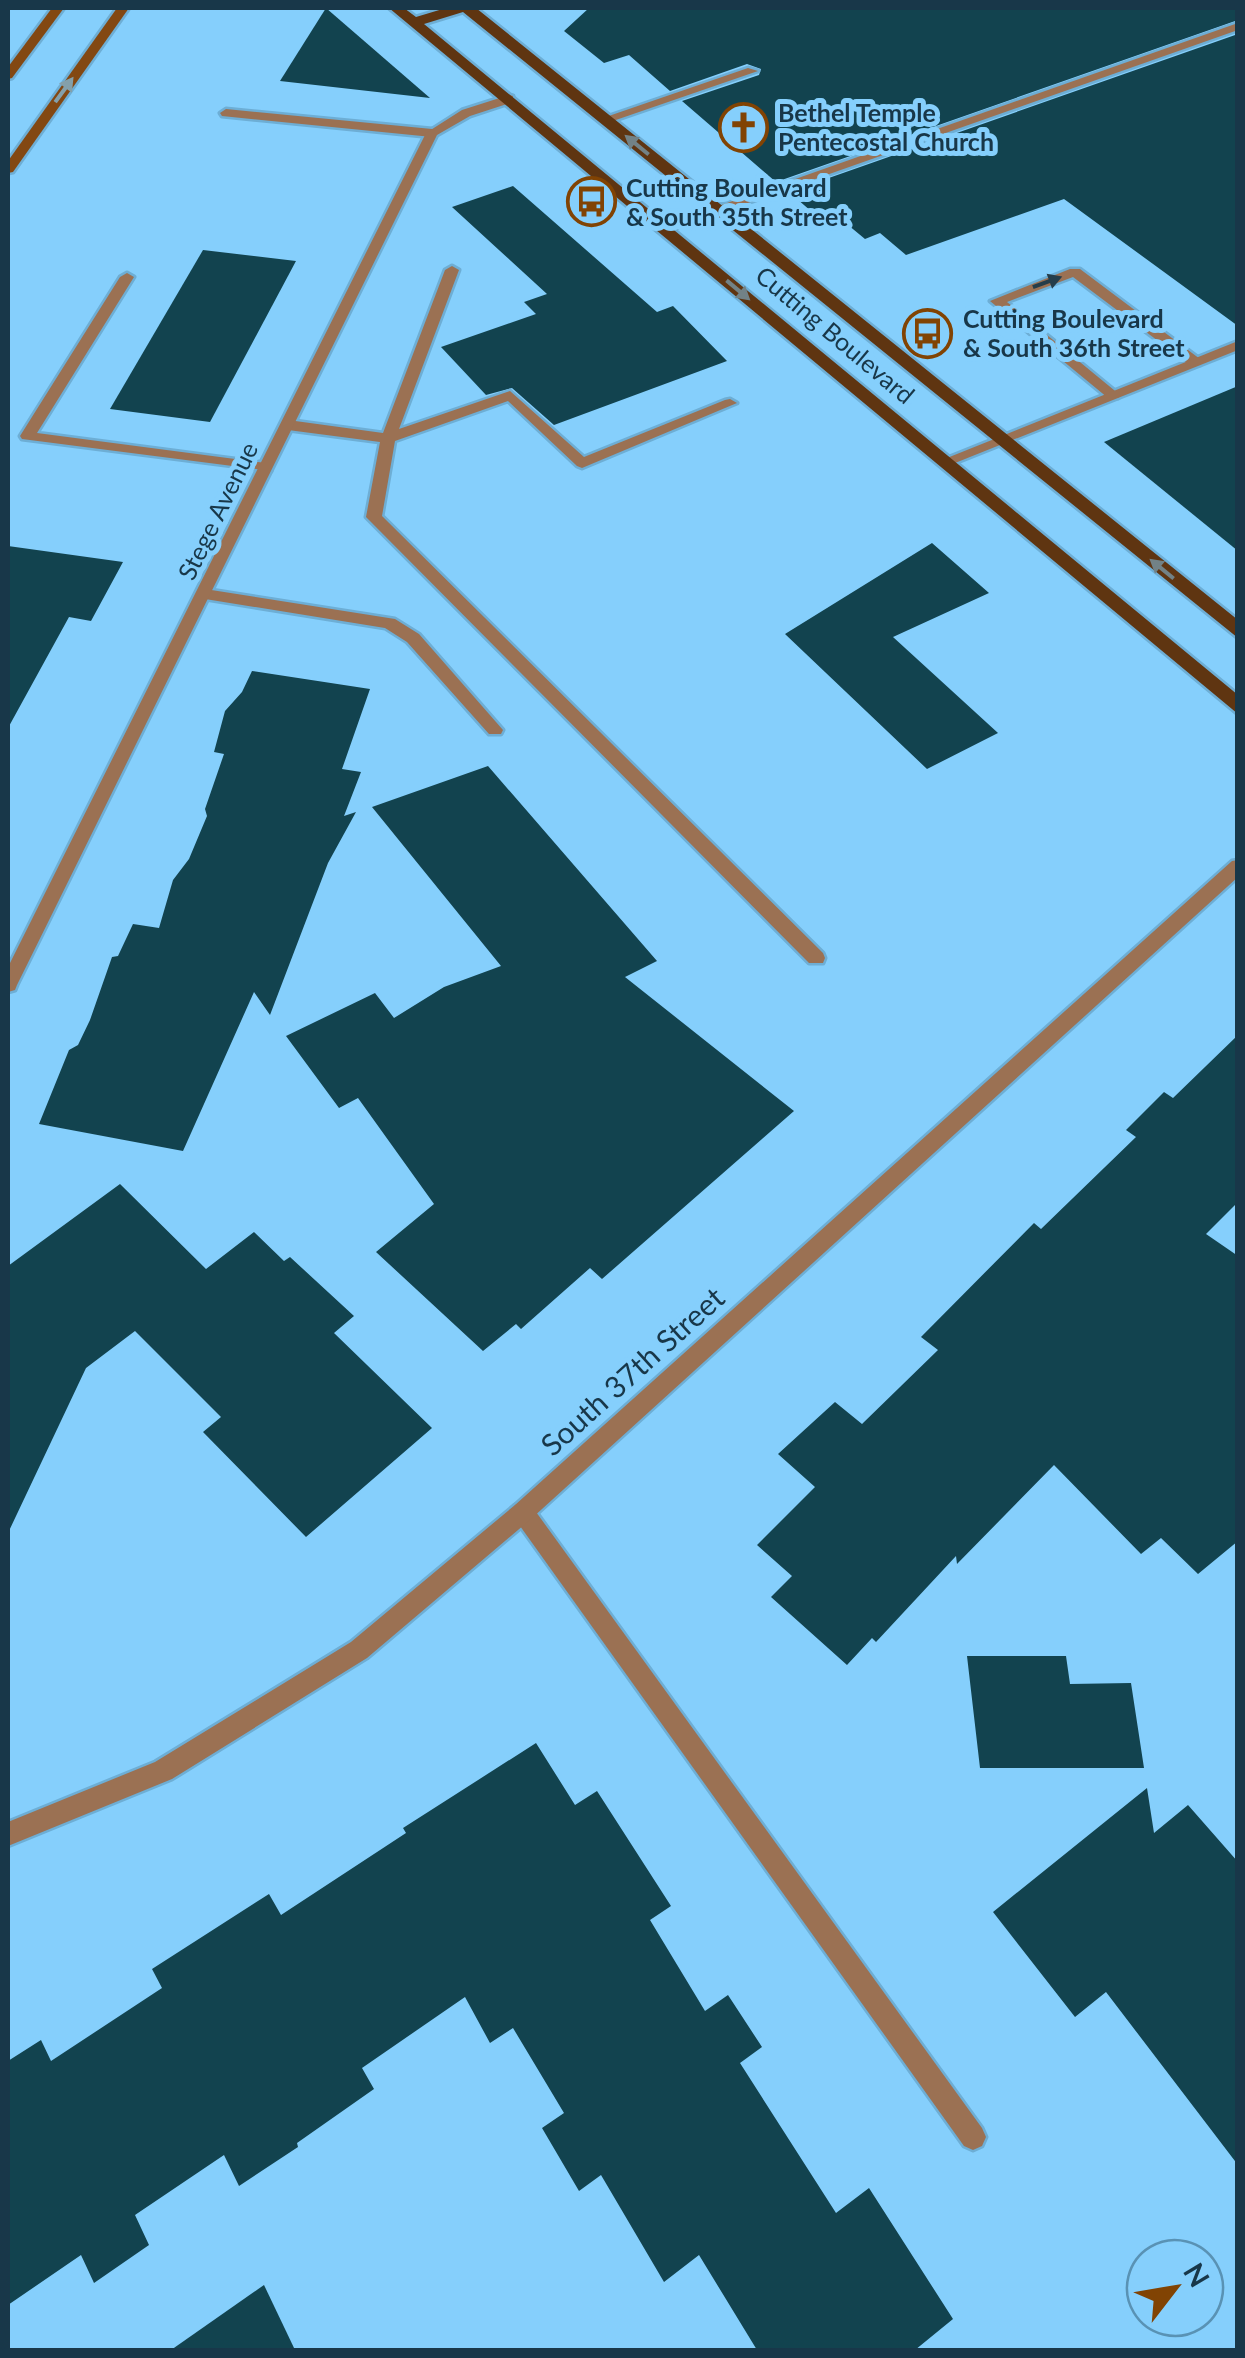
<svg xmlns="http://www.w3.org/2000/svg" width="1245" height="2358" font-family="Lato,sans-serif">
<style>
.building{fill:#12434f}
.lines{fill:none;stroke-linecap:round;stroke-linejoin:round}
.service-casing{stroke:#6daed5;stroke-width:5}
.minor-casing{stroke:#6daed5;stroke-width:5}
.tertiary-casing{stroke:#6daed5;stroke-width:5}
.secondary-casing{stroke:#6daed5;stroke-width:5}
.primary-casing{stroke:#6daed5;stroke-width:5}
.service{fill:#9b7153;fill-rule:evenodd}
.minor{fill:#9b7153;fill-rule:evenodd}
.tertiary{fill:#9b7153;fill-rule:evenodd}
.secondary{fill:#834812;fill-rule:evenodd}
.primary{fill:#5f3511;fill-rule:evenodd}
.oneway{fill:#84a0aa}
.oneway2{fill:#728286}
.oneway3{fill:#253d4a}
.labels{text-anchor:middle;stroke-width:10;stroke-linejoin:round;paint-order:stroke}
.far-poi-label{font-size:25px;font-weight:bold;fill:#183749;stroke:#85cffc;text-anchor:start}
.far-street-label{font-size:25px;fill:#183749;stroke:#85cffc}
.street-label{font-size:30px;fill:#183749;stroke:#85cffc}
</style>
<rect width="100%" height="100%" fill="#85cffc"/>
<g class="building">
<polygon points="326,8 430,98 280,81"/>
<polygon points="589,8 1238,8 1238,20 776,182 682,101 759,75 761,69 747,64 670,91 629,55 604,63 564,31"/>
<polygon points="1238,34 1238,326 1064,199 906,255 880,233 865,239 842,220 827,225 789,192"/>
<polygon points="513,186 657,312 673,306 727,361 554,425 512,388 486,395 441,347 536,314 524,302 547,294 452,207"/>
<polygon points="203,250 296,261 210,422 110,409"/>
<polygon points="1238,386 1238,551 1104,442"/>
<polygon points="932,543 989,593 893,637 998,733 927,769 785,634"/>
<polygon points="8,546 123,562 91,621 69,617 8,728"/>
<polygon points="252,671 370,689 342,769 361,772 344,816 356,812 328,863 270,1015 254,992 183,1151 39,1124 69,1050 78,1045 90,1020 112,957 118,956 133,924 159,928 173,880 189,859 207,816 205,809 224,754 214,752 225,711 242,692"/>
<polygon points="488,766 657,961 625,977 794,1111 602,1279 590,1268 521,1329 516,1324 483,1351 376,1252 434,1204 358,1098 339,1108 286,1036 375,993 394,1018 444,987 501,966 372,807"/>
<polygon points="1238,1035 1238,1202 1206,1234 1238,1256 1238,1541 1198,1574 1161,1538 1141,1554 1054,1465 957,1564 956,1556 876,1642 872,1638 847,1665 771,1597 792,1576 757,1545 815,1487 778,1454 835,1402 862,1424 938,1350 921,1337 1034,1223 1041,1229 1136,1137 1126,1130 1164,1092 1173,1098"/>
<polygon points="120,1184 206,1269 254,1232 284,1261 290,1257 354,1316 334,1333 432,1428 306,1537 203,1432 221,1417 135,1331 86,1368 8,1533 8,1266"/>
<polygon points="967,1656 1066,1656 1070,1684 1131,1683 1144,1768 980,1768"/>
<polygon points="536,1743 575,1805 597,1791 671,1906 650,1920 705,2011 728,1995 762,2047 740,2063 836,2213 869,2188 953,2319 915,2350 757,2350 699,2255 664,2282 601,2175 579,2191 542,2128 564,2113 513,2028 490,2043 465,1997 362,2068 374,2089 297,2143 298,2147 239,2186 224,2155 135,2215 149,2245 94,2283 81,2255 8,2305 8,2061 41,2040 51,2061 162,1988 152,1969 269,1894 281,1915 406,1833 403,1828"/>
<polygon points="1147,1788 1154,1833 1188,1805 1238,1862 1238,2165 1106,1992 1075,2017 993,1912"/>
<polygon points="264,2285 295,2350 171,2350"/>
</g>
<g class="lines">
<defs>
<g id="service">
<polygon points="748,68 758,71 610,122 600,119"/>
<polygon points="226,109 432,129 438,133 432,137 222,116 220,113"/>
<polygon points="452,266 459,270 399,429 510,391 584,457 725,400 730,399 737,403 582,468 577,466 508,401 395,441 382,516 823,953 825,958 823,963 809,963 369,520 366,517 380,442 288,430 281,425 288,420 383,433 445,270"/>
<polygon points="1070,269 1080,269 1200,359 1200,365 1190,365 1073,277 1007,302 1120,395 1118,398 1108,398 990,301"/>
<polygon points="127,273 134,277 37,433 266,463 271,465 271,471 22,439 20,436 120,277"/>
<polygon points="205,589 395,619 419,634 503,730 501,734 489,734 407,642 385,628 199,598 197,594"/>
<polygon points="523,1502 531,1505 982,2128 986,2137 982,2146 973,2150 964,2146 515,1519 512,1512 515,1505"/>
</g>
<g id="minor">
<polygon points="1238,23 1238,30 668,231 656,228"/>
<polygon points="509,95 513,96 513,102 470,116 437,135 17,985 15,990 8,992 8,967 426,133 462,110"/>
<polygon points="1238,341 1238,350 950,465 940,465 937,462"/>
</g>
<polygon id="tertiary" points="1238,860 1238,877 531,1519 367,1658 172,1779 8,1846 8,1822 155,1762 351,1642 515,1505 1232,861"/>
<g id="secondary">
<polygon points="52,8 64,8 12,78 8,79 8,67"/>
<polygon points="117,8 129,8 13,172 8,173 8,161"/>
</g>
<polygon id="primary" points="389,8 404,8 416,17 446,8 476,8 1238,620 1238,638 463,12 424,24 1238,695 1238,714"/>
</defs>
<use href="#service" class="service-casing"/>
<use href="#minor" class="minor-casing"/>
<use href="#tertiary" class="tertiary-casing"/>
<use href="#secondary" class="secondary-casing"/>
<use href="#primary" class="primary-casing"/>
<use href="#service" class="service"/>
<use href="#minor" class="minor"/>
<use href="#tertiary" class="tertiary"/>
<use href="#secondary" class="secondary"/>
<use href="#primary" class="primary"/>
</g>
<defs><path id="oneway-solid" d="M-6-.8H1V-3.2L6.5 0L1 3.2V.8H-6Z" transform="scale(2.5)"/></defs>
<use class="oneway" href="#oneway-solid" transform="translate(64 90) rotate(-54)"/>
<g class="oneway2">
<use href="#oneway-solid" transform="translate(637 145) rotate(-141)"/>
<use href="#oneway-solid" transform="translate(738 290) rotate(40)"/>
<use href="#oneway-solid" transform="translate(1162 569) rotate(-141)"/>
</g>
<use class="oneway3" href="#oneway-solid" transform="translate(1047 282) rotate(-20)"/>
<defs>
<symbol id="church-ring" viewBox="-11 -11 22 22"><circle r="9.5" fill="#85cffc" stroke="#814303" stroke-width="1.5"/><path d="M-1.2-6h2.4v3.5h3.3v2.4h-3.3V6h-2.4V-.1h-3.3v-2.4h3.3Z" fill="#814303"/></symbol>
<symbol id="bus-ring" viewBox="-11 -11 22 22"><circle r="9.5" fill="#85cffc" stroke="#814303" stroke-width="1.5"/><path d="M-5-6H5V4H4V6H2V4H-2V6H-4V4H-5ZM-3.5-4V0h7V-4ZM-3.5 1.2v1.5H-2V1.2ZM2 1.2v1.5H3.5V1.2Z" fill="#814303"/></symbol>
</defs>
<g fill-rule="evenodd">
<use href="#church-ring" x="716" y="100" width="55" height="55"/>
<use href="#bus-ring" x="564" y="174" width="55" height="55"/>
<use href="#bus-ring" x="900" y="306" width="55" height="55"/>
</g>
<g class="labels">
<g class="far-poi-label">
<text x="778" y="122">Bethel Temple<tspan x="778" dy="29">Pentecostal Church</tspan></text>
<text x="626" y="197">Cutting Boulevard<tspan x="626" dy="29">&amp; South 35th Street</tspan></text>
<text x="963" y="328">Cutting Boulevard<tspan x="963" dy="29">&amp; South 36th Street</tspan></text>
</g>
<g class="far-street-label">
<text transform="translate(835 335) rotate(40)" y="9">Cutting Boulevard</text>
<text transform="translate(218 511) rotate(-64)" y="9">Stege Avenue</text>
</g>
<g class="street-label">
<text transform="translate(633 1372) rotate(-42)" y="10">South 37th Street</text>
</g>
</g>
<rect width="1245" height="2358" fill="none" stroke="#183749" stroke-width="20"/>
<g transform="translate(1175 2288) rotate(59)"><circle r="48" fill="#85cffc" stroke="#5992b4" stroke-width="2.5"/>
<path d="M0-8L18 38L0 25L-18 38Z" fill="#814303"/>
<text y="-15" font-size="28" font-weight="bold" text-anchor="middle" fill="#183749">N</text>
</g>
</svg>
